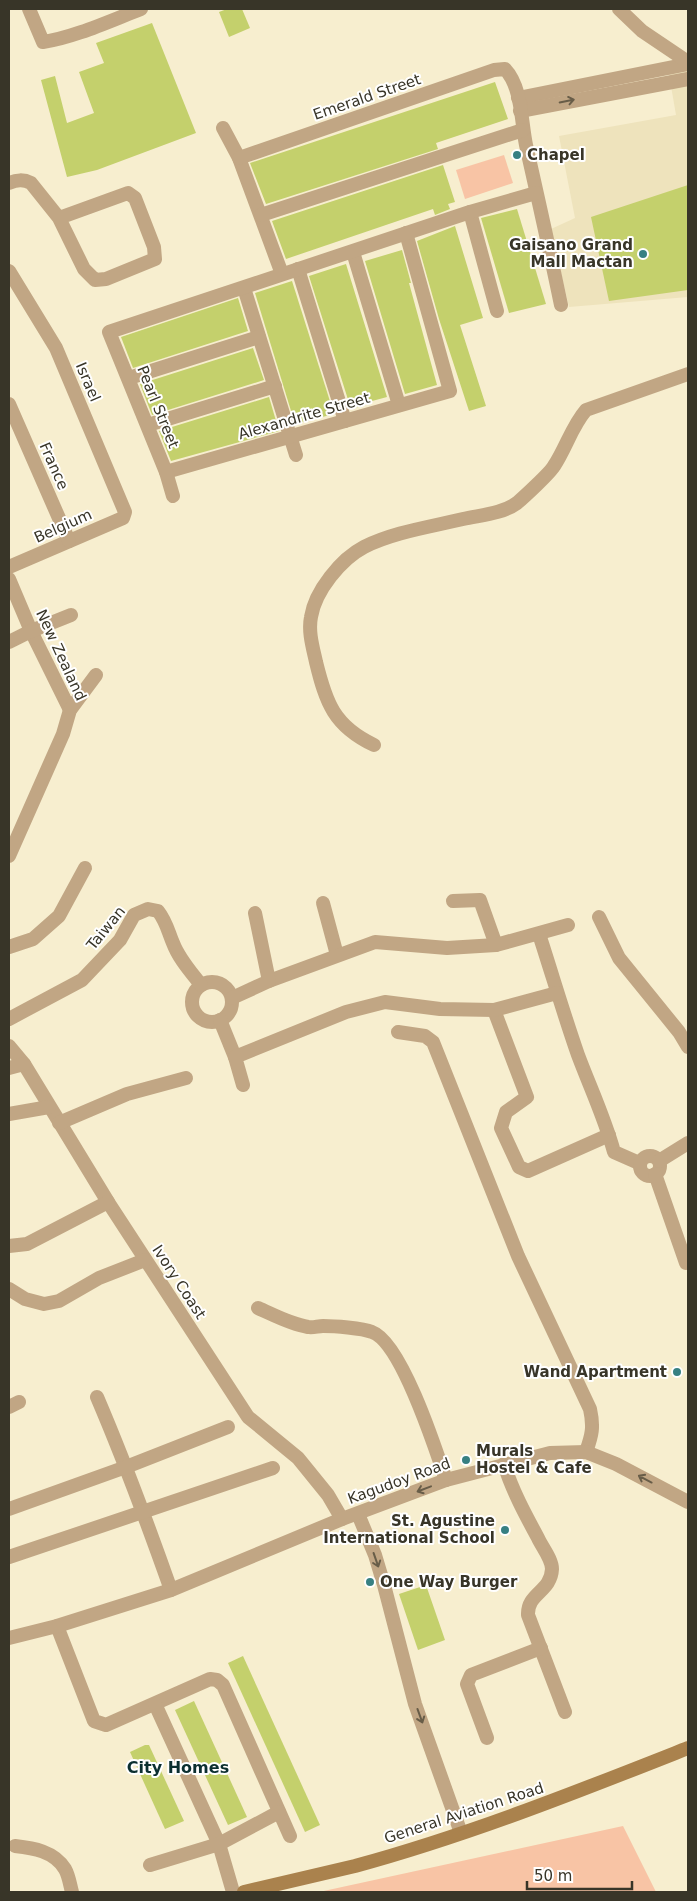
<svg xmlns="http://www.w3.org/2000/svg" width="697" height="1901" font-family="'DejaVu Sans',sans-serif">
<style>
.built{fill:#eee3bc}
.green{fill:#f8c4a5}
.building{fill:#c4d06c}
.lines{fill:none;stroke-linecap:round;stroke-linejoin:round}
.minor{stroke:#c1a684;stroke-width:14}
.tertiary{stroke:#c1a684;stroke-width:14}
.secondary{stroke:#aa824d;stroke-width:14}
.oneway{stroke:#685d48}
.poi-dot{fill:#378082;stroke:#fff;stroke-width:2}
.labels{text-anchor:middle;stroke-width:4;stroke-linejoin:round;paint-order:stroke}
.street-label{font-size:15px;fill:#383528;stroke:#fff}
.poi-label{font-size:15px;font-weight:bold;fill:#383528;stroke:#fff;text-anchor:start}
.neighbourhood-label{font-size:16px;font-weight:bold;fill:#0b2f30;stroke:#fff}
</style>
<rect width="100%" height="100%" fill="#f7eecf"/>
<polygon class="built" points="667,63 688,71 688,297 569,307 551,229 575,218 559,136 676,115"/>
<g class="green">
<polygon points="504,155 513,183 465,199 456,170"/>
<polygon points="623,1826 656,1892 319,1892"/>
</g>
<g class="building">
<polygon points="227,9 242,9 250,28 229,37 219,12"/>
<polygon points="152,23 196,133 97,170 67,177 41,80 55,76 67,123 94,113 79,72 104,63 96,43"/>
<polygon points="495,82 508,119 436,143 438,149 266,204 250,163"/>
<polygon points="443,165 455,202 448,204 450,209 435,215 433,209 286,259 272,221"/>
<polygon points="688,185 688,290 609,301 591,217"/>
<polygon points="517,209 546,304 509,313 481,218"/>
<polygon points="455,226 483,318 460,325 486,406 469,411 439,319 417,241"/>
<polygon points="402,250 411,283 409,283 437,385 405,394 365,261"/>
<polygon points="346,264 387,397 361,404 362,406 351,409 309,276"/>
<polygon points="292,281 334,414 295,424 255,293"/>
<polygon points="238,298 248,331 133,368 121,337"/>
<polygon points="253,348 264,380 152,415 140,384"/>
<polygon points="269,397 279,431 171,461 159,431"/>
<polygon points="426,1585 445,1640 418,1650 399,1594"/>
<polygon points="243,1656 320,1825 305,1832 228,1663"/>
<polygon points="194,1701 247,1817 228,1825 175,1710"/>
<polygon points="145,1745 149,1745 184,1821 165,1829 130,1752"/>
</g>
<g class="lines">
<g class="minor">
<path d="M29 9 43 42C73 38 112 20 141 9"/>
<polyline points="518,98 688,64"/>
<polyline points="520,111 688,79"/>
<polyline points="223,128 239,158 282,274"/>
<path d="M239 158 494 70 505 69C522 87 521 121 526 145 538 198 550 252 561 305"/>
<path d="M9 183C17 180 23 179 31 183L59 218 84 269 95 280 106 279 155 259 154 247 135 198 128 193 59 218"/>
<polyline points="470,212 497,311"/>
<polyline points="261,215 523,130"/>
<polyline points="353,252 399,405"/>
<polyline points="298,269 345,421"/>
<polyline points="9,271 56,348 125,512 123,518 9,567"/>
<polyline points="244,288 296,455"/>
<polyline points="129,378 259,337"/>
<polyline points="9,404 69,541"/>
<polyline points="148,425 275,386"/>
<polyline points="166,472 450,391 406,233"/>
<polyline points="173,496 166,472 109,332 470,212 536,193"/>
<polyline points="9,579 31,631 70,710"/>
<polyline points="9,642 31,631 71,615"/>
<path d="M374 745C334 726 326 703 316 662 313 648 308 632 311 617 315 591 341 559 364 547 394 532 430 527 463 519 480 515 502 514 517 503 524 497 550 473 554 466 566 448 572 426 586 410L688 374"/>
<polyline points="9,856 63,734 70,710 96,675"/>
<polyline points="453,901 480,900 496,945"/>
<polyline points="323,903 337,955"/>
<polyline points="599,917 619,958 679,1032 688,1047"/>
<path d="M539 934C552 974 564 1015 578 1055 590 1087 605 1119 614 1152L639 1163"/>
<polyline points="9,947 33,939 59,916 85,868"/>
<polyline points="269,981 375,942 447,948 496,945 568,925"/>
<circle cx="212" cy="1002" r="20"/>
<polyline points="232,998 269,981 255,913"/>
<polyline points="494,1010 527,1097 506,1112 501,1128 519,1167 528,1171 609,1135"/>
<path d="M9 1019 82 980 120 940 134 915 148 909 158 911C166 921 168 931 173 943 179 959 191 972 201 985"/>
<polyline points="220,1020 235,1057"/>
<path d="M398 1032 425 1036 433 1042 518 1256 590 1409C594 1427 592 1435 586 1452"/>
<polyline points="9,1046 24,1064 108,1202 248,1417 298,1458 328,1495 342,1519"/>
<polyline points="9,1068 24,1064"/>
<polyline points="243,1085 235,1057 346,1012 385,1002 440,1009 494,1010 557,993"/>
<polyline points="9,1114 49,1107"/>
<polyline points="59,1123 127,1094 186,1078"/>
<circle cx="650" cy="1166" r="10"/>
<polyline points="659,1161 688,1143"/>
<polyline points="655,1174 686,1263 688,1262"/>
<polyline points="9,1246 27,1244 108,1202"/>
<polyline points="9,1289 25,1299 44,1304 59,1301 99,1278 145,1260"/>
<path d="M258 1308C274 1315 290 1324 308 1327 313 1328 318 1326 323 1326 334 1326 362 1328 372 1332 401 1342 436 1450 446 1480"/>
<path d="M97 1397C124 1460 148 1525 171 1590"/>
<polyline points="9,1407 19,1402"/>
<path d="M504 1464C512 1490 525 1514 538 1538 542 1547 552 1559 552 1569 551 1592 527 1593 528 1615L565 1712"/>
<polyline points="9,1509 126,1467 228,1427"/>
<polyline points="9,1557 273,1468"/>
<polyline points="57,1626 94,1721 106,1725 210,1679 217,1680 223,1685 290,1836"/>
<polyline points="155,1704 219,1844 233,1892"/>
<polyline points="487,1738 467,1684 471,1675 541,1648"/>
<path d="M15 1846C33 1848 54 1851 65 1869 69 1876 70 1885 72 1892"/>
<polyline points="150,1865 219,1844 279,1812"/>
</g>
<g class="tertiary">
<polyline points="619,9 642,31 688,62"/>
<polyline points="358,1514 375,1555 384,1585 415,1704 461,1833"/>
<polyline points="9,1638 57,1626 171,1590 342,1519 446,1480 550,1453 586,1452 616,1464 688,1502"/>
</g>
<path class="secondary" d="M244 1892C281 1883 318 1875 355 1866 469 1835 579 1791 688 1748"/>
</g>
<defs><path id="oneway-shaft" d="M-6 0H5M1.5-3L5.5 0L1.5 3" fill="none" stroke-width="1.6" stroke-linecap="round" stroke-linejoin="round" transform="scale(1.25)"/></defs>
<g class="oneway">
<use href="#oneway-shaft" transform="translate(567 101) rotate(-11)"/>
<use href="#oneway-shaft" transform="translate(645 1479) rotate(-152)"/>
<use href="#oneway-shaft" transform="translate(424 1489) rotate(159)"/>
<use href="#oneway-shaft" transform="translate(376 1560) rotate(71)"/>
<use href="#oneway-shaft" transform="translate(420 1716) rotate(70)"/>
</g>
<g class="poi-dot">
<circle cx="517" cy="155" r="5"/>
<circle cx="643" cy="254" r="5"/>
<circle cx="677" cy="1372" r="5"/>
<circle cx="466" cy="1460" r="5"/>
<circle cx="505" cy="1530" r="5"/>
<circle cx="370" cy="1582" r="5"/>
</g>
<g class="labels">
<g class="street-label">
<text transform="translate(367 97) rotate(-19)" y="5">Emerald Street</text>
<text transform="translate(88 382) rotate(67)" y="5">Israel</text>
<text transform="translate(158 407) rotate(68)" y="5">Pearl Street</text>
<text transform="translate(304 416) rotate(-16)" y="5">Alexandrite Street</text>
<text transform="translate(54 466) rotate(66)" y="5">France</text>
<text transform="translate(63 526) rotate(-24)" y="5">Belgium</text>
<text transform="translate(61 655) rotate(65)" y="5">New Zealand</text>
<text transform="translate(106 928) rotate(-51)" y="5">Taiwan</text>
<text transform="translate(179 1282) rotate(57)" y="5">Ivory Coast</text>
<text transform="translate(399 1481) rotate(-20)" y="5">Kagudoy Road</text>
<text transform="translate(464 1813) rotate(-18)" y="5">General Aviation Road</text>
</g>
<g class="poi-label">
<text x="527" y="160">Chapel</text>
<text x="633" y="250" text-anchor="end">Gaisano Grand<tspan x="633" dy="17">Mall Mactan</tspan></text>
<text x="667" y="1377" text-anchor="end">Wand Apartment</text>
<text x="476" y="1456">Murals<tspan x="476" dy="17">Hostel &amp; Cafe</tspan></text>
<text x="495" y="1526" text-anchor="end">St. Agustine<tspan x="495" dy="17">International School</tspan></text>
<text x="380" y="1587">One Way Burger</text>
</g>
<g class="neighbourhood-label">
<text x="178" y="1773">City Homes</text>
</g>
</g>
<rect width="697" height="1901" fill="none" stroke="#383528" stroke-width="20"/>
<path d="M527 1881v8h105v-8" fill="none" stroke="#383528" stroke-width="2.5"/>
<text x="534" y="1881" font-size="15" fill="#383528" stroke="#ffffff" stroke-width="4" paint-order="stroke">50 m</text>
</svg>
